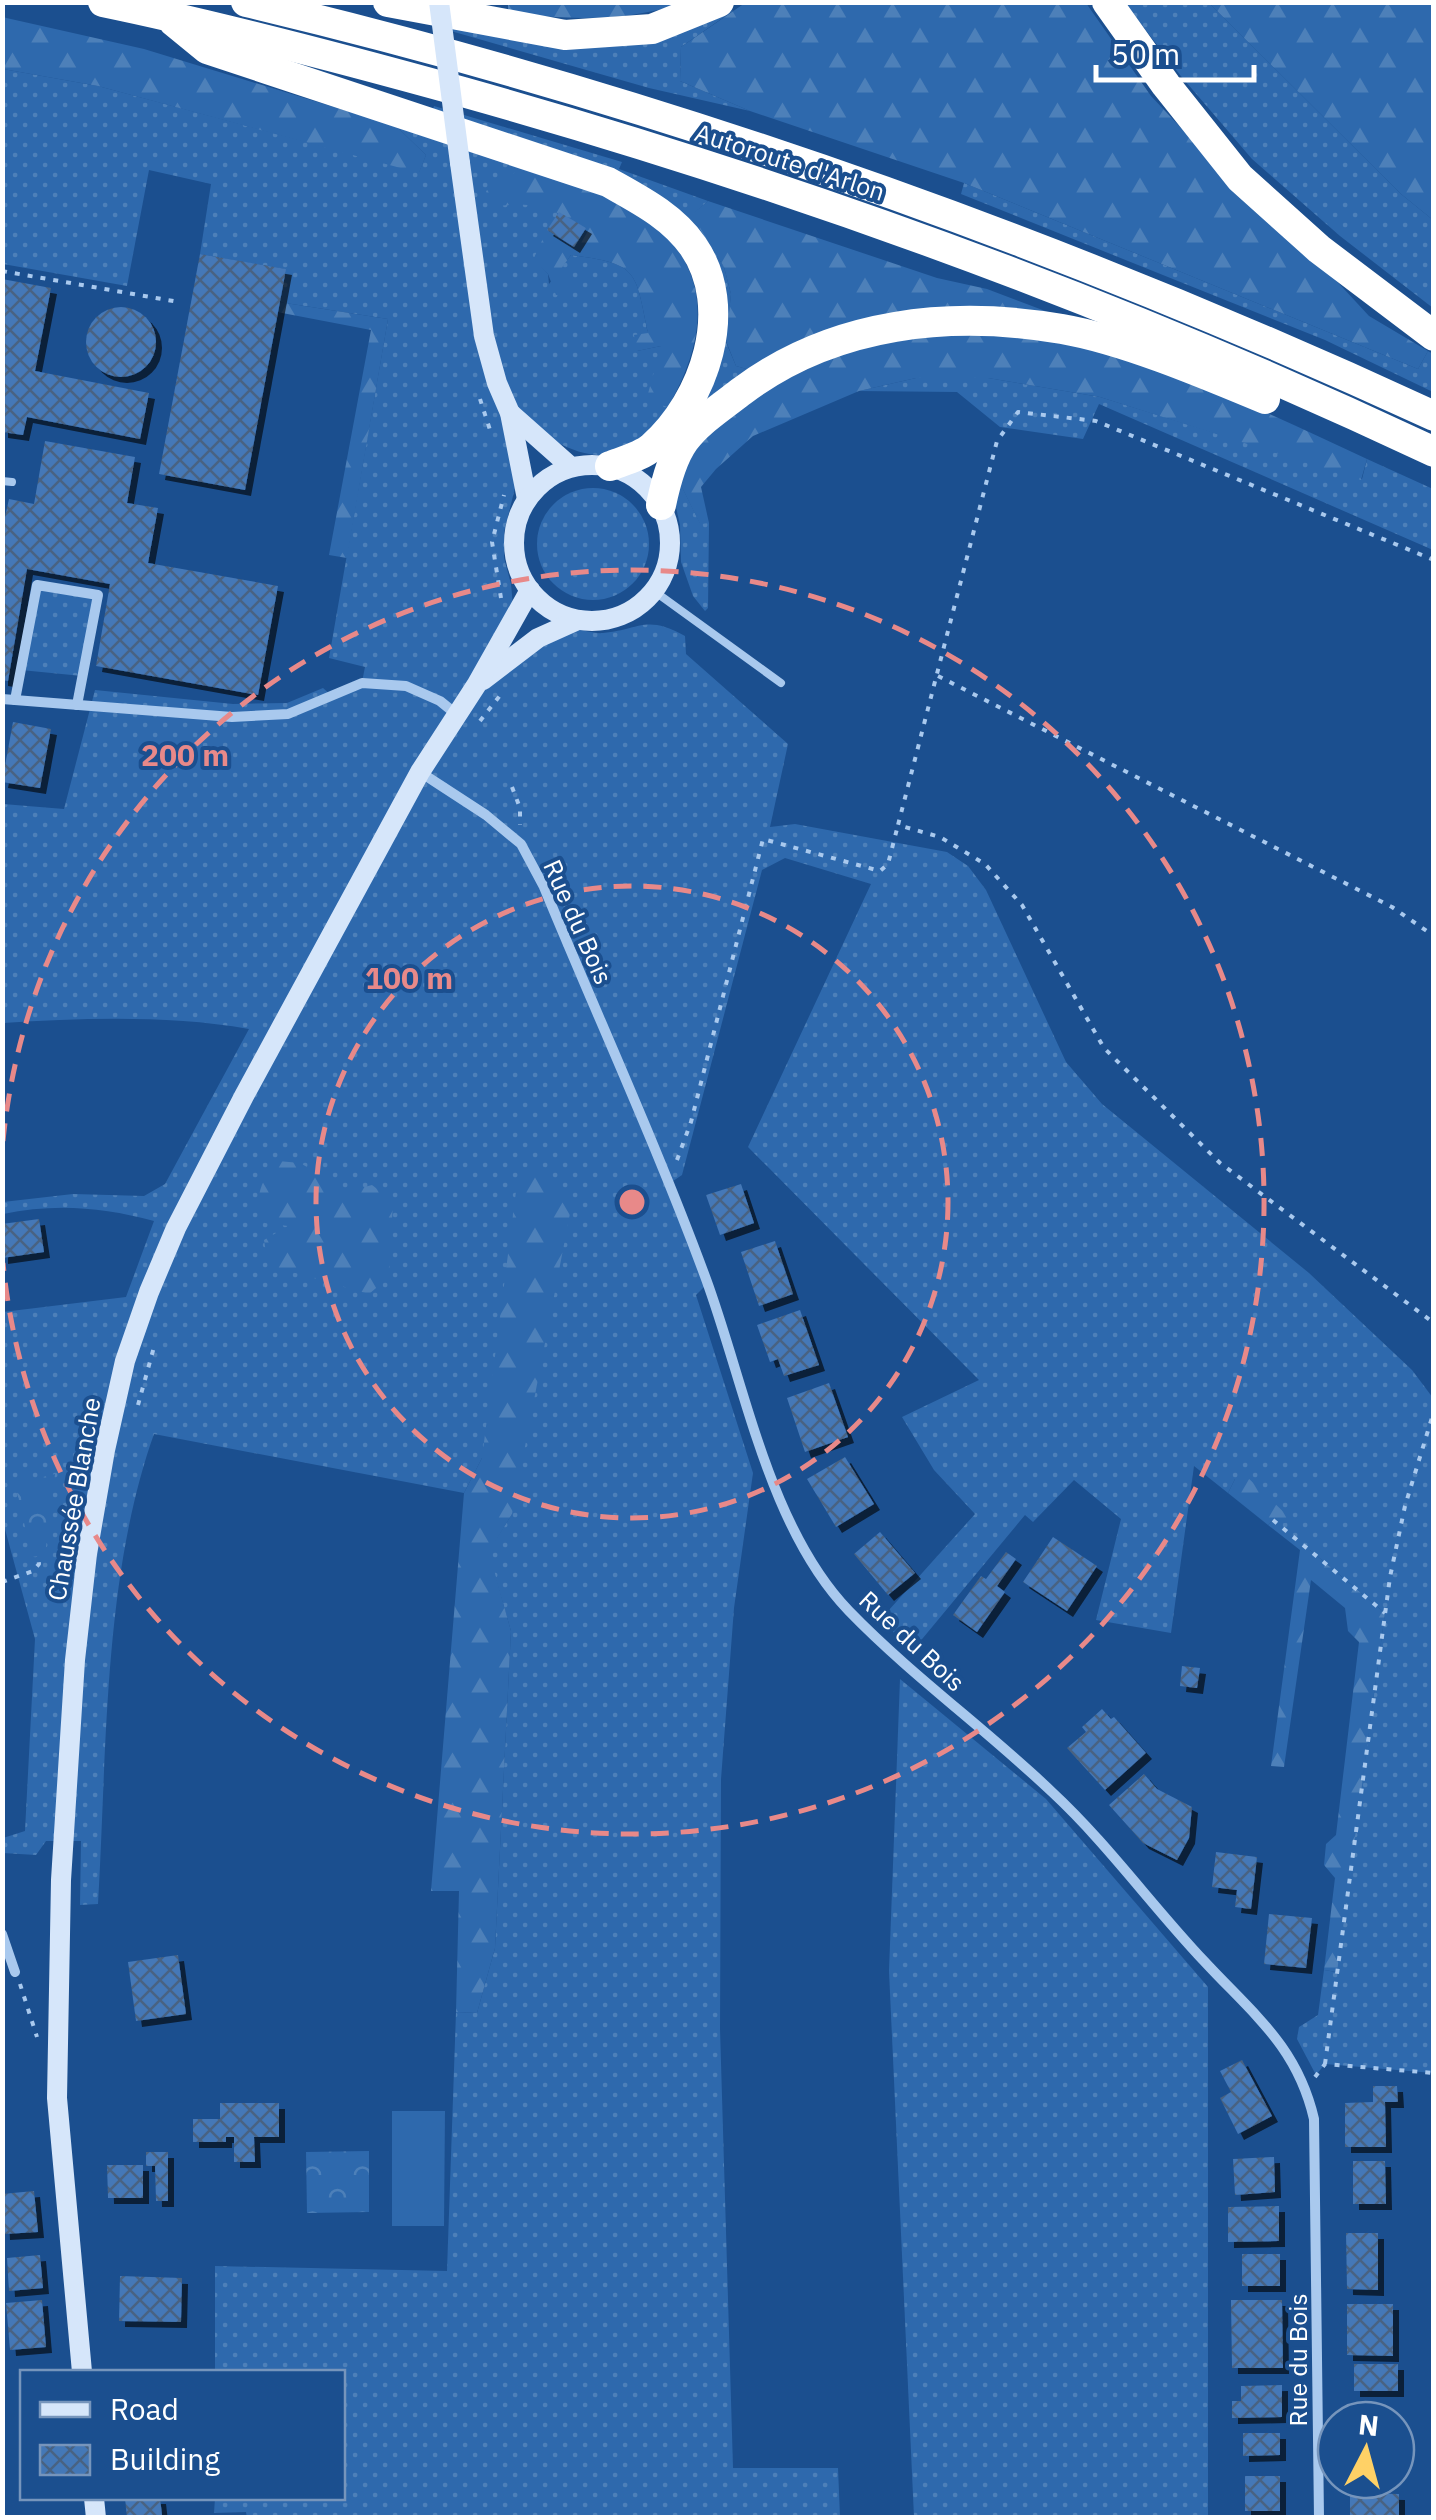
<svg xmlns="http://www.w3.org/2000/svg" width="1436" height="2520" font-family="'IBM Plex Sans',sans-serif">
<style>
.grass{fill:url(#grass-dots)}
.forest{fill:url(#forest-firs)}
.park{fill:url(#park-crowns)}
.pitch{fill:#2e69ad}
.building{fill:url(#building-cross-hatch);filter:url(#shadow)}
.lines{fill:none;stroke-linecap:round;stroke-linejoin:round}
.path{stroke:#a9c9ee;stroke-width:4;stroke-dasharray:5 8;stroke-linecap:butt}
.lane{stroke:#a9c9ee;stroke-width:8}
.street{stroke:#a9c9ee;stroke-width:10}
.secondary{stroke:#d6e6fa;stroke-width:20}
.highway{stroke:#fff;stroke-width:30}
.secondary-bridge{stroke:#d6e6fa;stroke-width:20}
.ring{fill:none;stroke:#e88989;stroke-width:5;stroke-dasharray:18 12}
.labels{text-anchor:middle;stroke-width:8;stroke-linejoin:round;paint-order:stroke}
.street-label{font-size:25px;fill:#fff;stroke:#1b4f8f}
.centre{fill:#e88989;stroke:#1b4f8f;stroke-width:5}
.ring-label{font-size:30px;text-anchor:middle;font-weight:bold;fill:#e88989;stroke:#1b4f8f;stroke-width:8;stroke-linejoin:round;paint-order:stroke}
</style>
<defs>
<pattern id="grass-dots" width="8" height="8" patternUnits="userSpaceOnUse" patternTransform="scale(2.5)"><rect width="8" height="8" fill="#2e69ad"/><path d="M2 2h.1M6 6h.1" fill="none" stroke="#4d80b9" stroke-width="1.8" stroke-linecap="round"/></pattern>
<pattern id="forest-firs" width="22" height="20" patternUnits="userSpaceOnUse" patternTransform="scale(2.5)"><rect width="22" height="20" fill="#2e69ad"/><path d="M5 1l3.5 6h-7zM16 11l3.5 6h-7z" fill="#4d80b9"/></pattern>
<pattern id="park-crowns" width="20" height="18" patternUnits="userSpaceOnUse" patternTransform="scale(2.5)"><rect width="20" height="18" fill="#2e69ad"/><path d="M2 6a3 3 0 1 1 6 0M12 15a3 3 0 1 1 6 0" fill="none" stroke="#4d80b9"/></pattern>
<pattern id="building-cross-hatch" width="8" height="8" patternUnits="userSpaceOnUse" patternTransform="scale(2.5)"><rect width="8" height="8" fill="#4478b7"/><path d="M0 0l8 8M0 8l8-8" fill="none" stroke="#486282"/></pattern>
<filter id="shadow"><feDropShadow dx="6" dy="6" stdDeviation="0" flood-color="#0009"/></filter>
</defs>
<rect width="100%" height="100%" fill="#1b4f8f"/>
<g class="grass">
<polygon points="1125,3 1209,3 1401,194 1433,220 1433,308 1340,236 1252,159 1180,75"/>
<polygon points="734,10 681,47 680,81 750,111 649,88 430,25 654,39"/>
<path d="M3 69 98 86 419 172 426 155 396 126 523 167 528 202 559 212 534 259 548 274 549 284 571 255C638 264 635 269 648 333L637 351 661 346 668 407C660 419 651 437 639 444 594 474 549 438 511 414L516 484 504 532V558L511 584 514 617 479 682C508 661 535 633 572 630 583 629 593 634 603 633 640 630 645 614 685 636L686 654 788 744 770 827 795 824 947 852 968 866 986 890 1066 1062 1102 1104 1309 1273 1412 1370 1433 1398V2073L1325 2064 1316 2075 1297 2039 1299 2027 1318 2015 1324 1970 1336 1972 1385 1613 1310 1550H1300L1268 1525 1273 1520 1235 1479 1228 1493 1194 1466 1171 1633 1096 1620 1121 1519 1074 1480 1033 1522 1025 1515 913 1650 880 1620 975 1514 934 1470 902 1417 979 1380 748 1147 871 884 785 858 762 870 682 1175 670 1183 708 1283 696 1295 753 1473 734 1608 721 1779 720 2029 733 2468H838L840 2517 247 2518 246 2512 214 2513 215 2498H342V2372H215V2266L447 2271 456 2012 477 2013 495 1948 511 1631 488 1552 512 1514 482 1458 464 1493 154 1434C103 1577 107 1752 98 1904L80 1905 81 1841H46L36 1855 3 1853V1838L25 1831 35 1639 3 1522V1312L126 1297 154 1221C103 1207 54 1203 3 1214V1202L73 1194 144 1196 165 1184 249 1029C169 1015 84 1018 3 1023V804L64 809 95 690 233 704 287 703 323 688 333 697 362 682 365 667 329 658 388 319 279 302 285 269 200 254 211 184 149 170 127 286 3 264Z"/>
<polygon points="434,106 622,162 619,169 708,201 692,215 724,267 731,294 726,342 736,366 750,370 684,424 712,382 702,240 432,113"/>
<polygon points="964,183 1418,369 1428,351 1433,354 1433,392 1325,340 961,194"/>
<polygon points="916,378 988,378 1100,397 1362,479 1367,459 1433,489 1433,550 1099,404 1083,439 1000,427 957,392 859,391"/>
<polygon points="676,475 700,523 709,523 708,608 705,611 693,596 681,562 680,525 674,498"/>
<circle cx="593" cy="544" r="56"/>
<polygon points="37,585 98,595 82,676 21,670"/>
<polygon points="900,1679 1046,1799 1208,1987 1208,2517 914,2517 889,1971"/>
</g>
<g class="forest">
<path d="M508 3H684C624 22 570 20 508 13Z"/>
<polygon points="745,3 1086,3 1151,96 1230,180 1319,262 1369,316 1428,351 1418,369 964,183 750,111 680,81 681,47"/>
<polygon points="1209,3 1433,3 1433,220 1401,194"/>
<polygon points="2,17 144,49 396,126 426,155 419,173 98,86 3,69"/>
<path d="M523 167C566 183 620 195 656 226 716 279 703 346 668 407L646 401 661 346 637 351 634 335 648 333C635 269 638 264 571 255L561 269 569 283 565 294 556 295 548 274 533 260 547 230 574 247 585 228C549 206 534 201 491 207L486 191Z"/>
<polygon points="708,201 937,278 987,289 1069,320 991,312 750,370 736,366 726,341 731,294 724,267 691,215"/>
<polygon points="279,302 388,319 347,558 329,555 371,330 277,312"/>
<path d="M944 333C982 336 1022 334 1059 342 1167 363 1268 413 1367 459L1361 480 1100 397 988 378H916L859 391 753 436 716 469 701 487 709 523 700 524 676 475 705 434 762 391 848 350Z"/>
<path d="M278 1161 300 1163 349 1191 372 1185 393 1201 389 1277 369 1294 268 1265 264 1240 288 1226 265 1223C252 1199 261 1180 278 1161Z"/>
<polygon points="544,1167 572,1203 512,1514 489,1552 511,1631 495,1948 477,2013 456,2012 459,1891 431,1891 464,1493 482,1458 519,1168"/>
<polygon points="1246,1476 1291,1519 1285,1523 1273,1520 1268,1525 1228,1493 1235,1479"/>
<polygon points="1300,1550 1310,1550 1385,1613 1337,1972 1324,1970 1335,1878 1324,1865 1326,1844 1336,1835 1359,1642 1348,1631 1345,1608 1311,1580 1284,1767 1271,1766"/>
</g>
<g class="park">
<polygon points="55,1474 45,1555 32,1557 15,1484"/>
<polygon points="369,2151 369,2212 307,2213 306,2152"/>
</g>
<polygon class="pitch" points="392,2111 445,2111 444,2226 392,2226"/>
<g class="building">
<polygon points="559,212 586,228 574,247 547,230"/>
<polygon points="200,254 286,269 245,490 159,474"/>
<polygon points="2,279 51,288 35,371 149,393 140,439 27,417 23,435 2,432"/>
<circle cx="121" cy="342" r="35"/>
<polygon points="45,441 135,457 127,503 158,508 148,563 278,586 258,695 96,666 110,584 27,569 8,681 2,680 2,530 9,499 34,504"/>
<polygon points="13,722 51,729 40,788 2,782"/>
<polygon points="741,1184 754,1223 720,1235 706,1195"/>
<polygon points="39,1219 44,1252 2,1258 2,1224"/>
<polygon points="775,1241 793,1294 759,1306 741,1252"/>
<polygon points="800,1310 819,1365 784,1376 778,1359 770,1362 757,1325"/>
<polygon points="829,1383 848,1437 805,1452 787,1398"/>
<polygon points="845,1457 874,1504 836,1527 807,1479"/>
<polygon points="880,1532 915,1573 888,1595 854,1554"/>
<polygon points="1053,1537 1097,1566 1067,1611 1023,1582"/>
<polygon points="1006,1552 1016,1559 997,1586 1005,1592 977,1632 953,1615 981,1576 986,1579"/>
<polygon points="1182,1666 1200,1668 1197,1688 1180,1686"/>
<polygon points="1102,1709 1111,1719 1114,1717 1146,1753 1105,1790 1067,1748 1086,1732 1082,1727"/>
<polygon points="1144,1774 1157,1789 1192,1807 1189,1838 1177,1860 1143,1843 1109,1805"/>
<polygon points="1216,1852 1257,1857 1251,1909 1235,1907 1237,1890 1212,1887"/>
<polygon points="1269,1914 1312,1918 1306,1968 1264,1964"/>
<polygon points="178,1955 186,2014 136,2021 128,1962"/>
<polygon points="1242,2060 1272,2116 1238,2134 1220,2098 1231,2092 1220,2071"/>
<polygon points="1373,2086 1397,2086 1398,2102 1385,2102 1386,2147 1345,2147 1345,2103 1373,2102"/>
<polygon points="220,2103 279,2103 279,2137 254,2137 255,2162 234,2162 234,2137 226,2137 226,2142 193,2142 193,2119 220,2119"/>
<polygon points="146,2152 168,2152 168,2201 156,2201 155,2166 146,2166"/>
<polygon points="1274,2157 1275,2192 1235,2195 1233,2159"/>
<polygon points="1353,2161 1385,2161 1386,2204 1353,2204"/>
<polygon points="107,2165 143,2165 143,2198 108,2198"/>
<polygon points="34,2191 38,2232 4,2234 2,2194"/>
<polygon points="1279,2206 1279,2241 1228,2242 1228,2207"/>
<polygon points="1346,2233 1378,2233 1378,2290 1347,2289"/>
<rect x="1242" y="2254" width="38" height="32"/>
<polygon points="40,2255 43,2288 9,2291 7,2258"/>
<polygon points="120,2276 182,2278 181,2322 119,2321"/>
<polygon points="42,2300 46,2347 10,2350 6,2303"/>
<polygon points="1231,2300 1282,2300 1283,2368 1232,2368"/>
<polygon points="1347,2304 1393,2304 1393,2356 1347,2355"/>
<rect x="1354" y="2364" width="44" height="27"/>
<polygon points="1282,2385 1282,2417 1232,2418 1232,2401 1241,2401 1241,2386"/>
<polygon points="1243,2433 1280,2433 1280,2455 1243,2456"/>
<rect x="1245" y="2476" width="35" height="35"/>
<polygon points="1350,2493 1399,2494 1399,2518 1350,2518"/>
<polygon points="125,2498 160,2498 162,2515 127,2518"/>
</g>
<g class="lines">
<g class="path">
<polyline points="2,271 179,302"/>
<polyline points="480,399 491,433"/>
<polyline points="1434,560 1096,421 1018,412 997,441 898,825 940,837 985,864 1022,905 1104,1048 1220,1163 1434,1323"/>
<polyline points="501,598 492,542 504,495"/>
<polyline points="938,676 1392,907 1434,936"/>
<polyline points="480,721 502,693"/>
<polyline points="512,787 520,808 520,825"/>
<polyline points="677,1160 691,1122 763,839 880,871 888,864 898,825"/>
<polyline points="138,1405 154,1347"/>
<polyline points="1273,1520 1385,1613"/>
<polyline points="2,1582 33,1571 39,1564 38,1556"/>
<polyline points="20,1984 37,2037"/>
<polyline points="1325,2064 1390,1577 1405,1506 1434,1411"/>
<polyline points="1315,2077 1325,2064 1434,2073"/>
</g>
<g class="lane">
<polyline points="2,481 12,482"/>
<polyline points="654,591 781,683"/>
</g>
<g class="street">
<polyline points="2,699 232,717 288,714 362,683 406,686 440,701 456,714"/>
<polyline points="15,700 37,585 98,595 77,705"/>
<path d="M420 772 486 815 521 844 544 887C598 1018 657 1146 706 1279 745 1385 769 1528 849 1611 912 1676 986 1729 1052 1792 1107 1843 1152 1906 1204 1961 1253 2014 1297 2046 1314 2119L1319 2518"/>
<polyline points="2,1934 15,1972"/>
</g>
<g class="secondary">
<polyline points="460,163 484,336 497,383 510,413 527,499"/>
<polyline points="510,413 571,467"/>
<circle cx="592" cy="543" r="78"/>
<polyline points="483,680 538,638 578,620"/>
<polyline points="82,2372 57,2098 61,1880 75,1660 87,1554 105,1450 125,1361 149,1292 176,1228 244,1096 420,772 477,684 530,590"/>
<polyline points="94,2498 96,2518"/>
</g>
<g class="highway">
<path d="M103 2C224 27 344 59 463 92 795 185 1121 304 1434 452"/>
<path d="M246 2C654 99 1053 240 1434 416"/>
<polyline points="388,2 565,35 652,29 719,2"/>
<polyline points="1107,2 1166,85 1240,178 1319,249 1434,336"/>
<path d="M174 22 207 49 608 182C640 200 672 216 693 246 736 308 705 400 652 447 642 456 623 461 610 466"/>
<path d="M661 505C675 437 689 431 742 391 834 322 951 310 1062 329 1125 340 1205 374 1265 399"/>
</g>
<polyline class="secondary-bridge" points="439,2 460,163"/>
</g>
<g class="ring">
<circle cx="632" cy="1202" r="316"/>
<path d="M3 1141A632 632 0 1 1 3 1263"/>
</g>
<g class="labels">
<g class="street-label">
<text transform="translate(790 162) rotate(18)" y="9">Autoroute d'Arlon</text>
<text transform="translate(578 922) rotate(66)" y="9">Rue du Bois</text>
<text transform="translate(74 1499) rotate(-80)" y="9">Chaussée Blanche</text>
<text transform="translate(912 1641) rotate(43)" y="9">Rue du Bois</text>
<text transform="translate(1298 2360) rotate(-90)" y="9">Rue du Bois</text>
</g>
</g>
<circle cx="632" cy="1202" r="15" class="centre"/>
<g class="ring-label">
<text x="185" y="766">200 m</text>
<text x="409" y="989">100 m</text>
</g>
<rect width="1436" height="2520" fill="none" stroke="#ffffff" stroke-width="10"/>
<rect x="20" y="2370" width="325" height="130" fill="#1b4f8f" stroke="#7695bc" stroke-width="2.5"/>
<rect x="40" y="2402" width="50" height="15" fill="#d6e6fa" stroke="#7695bc" stroke-width="2.5"/>
<text x="110" y="2420" font-size="30" fill="#ffffff">Road</text>
<rect x="40" y="2445" width="50" height="30" fill="url(#building-cross-hatch)" stroke="#7695bc" stroke-width="2.5"/>
<text x="110" y="2470" font-size="30" fill="#ffffff">Building</text>
<g transform="translate(1366 2450) rotate(6)"><circle r="48" fill="#1b4f8f" stroke="#7695bc" stroke-width="2.5"/>
<path d="M0-8L18 38L0 25L-18 38Z" fill="#ffd166"/>
<text y="-15" font-size="28" font-weight="bold" text-anchor="middle" fill="#ffffff">N</text>
</g>
<path d="M1096 65v15h158v-15" fill="none" stroke="#ffffff" stroke-width="5"/>
<text x="1111" y="65" font-size="30" fill="#ffffff" stroke="#1b4f8f" stroke-width="8" paint-order="stroke">50 m</text>
</svg>
